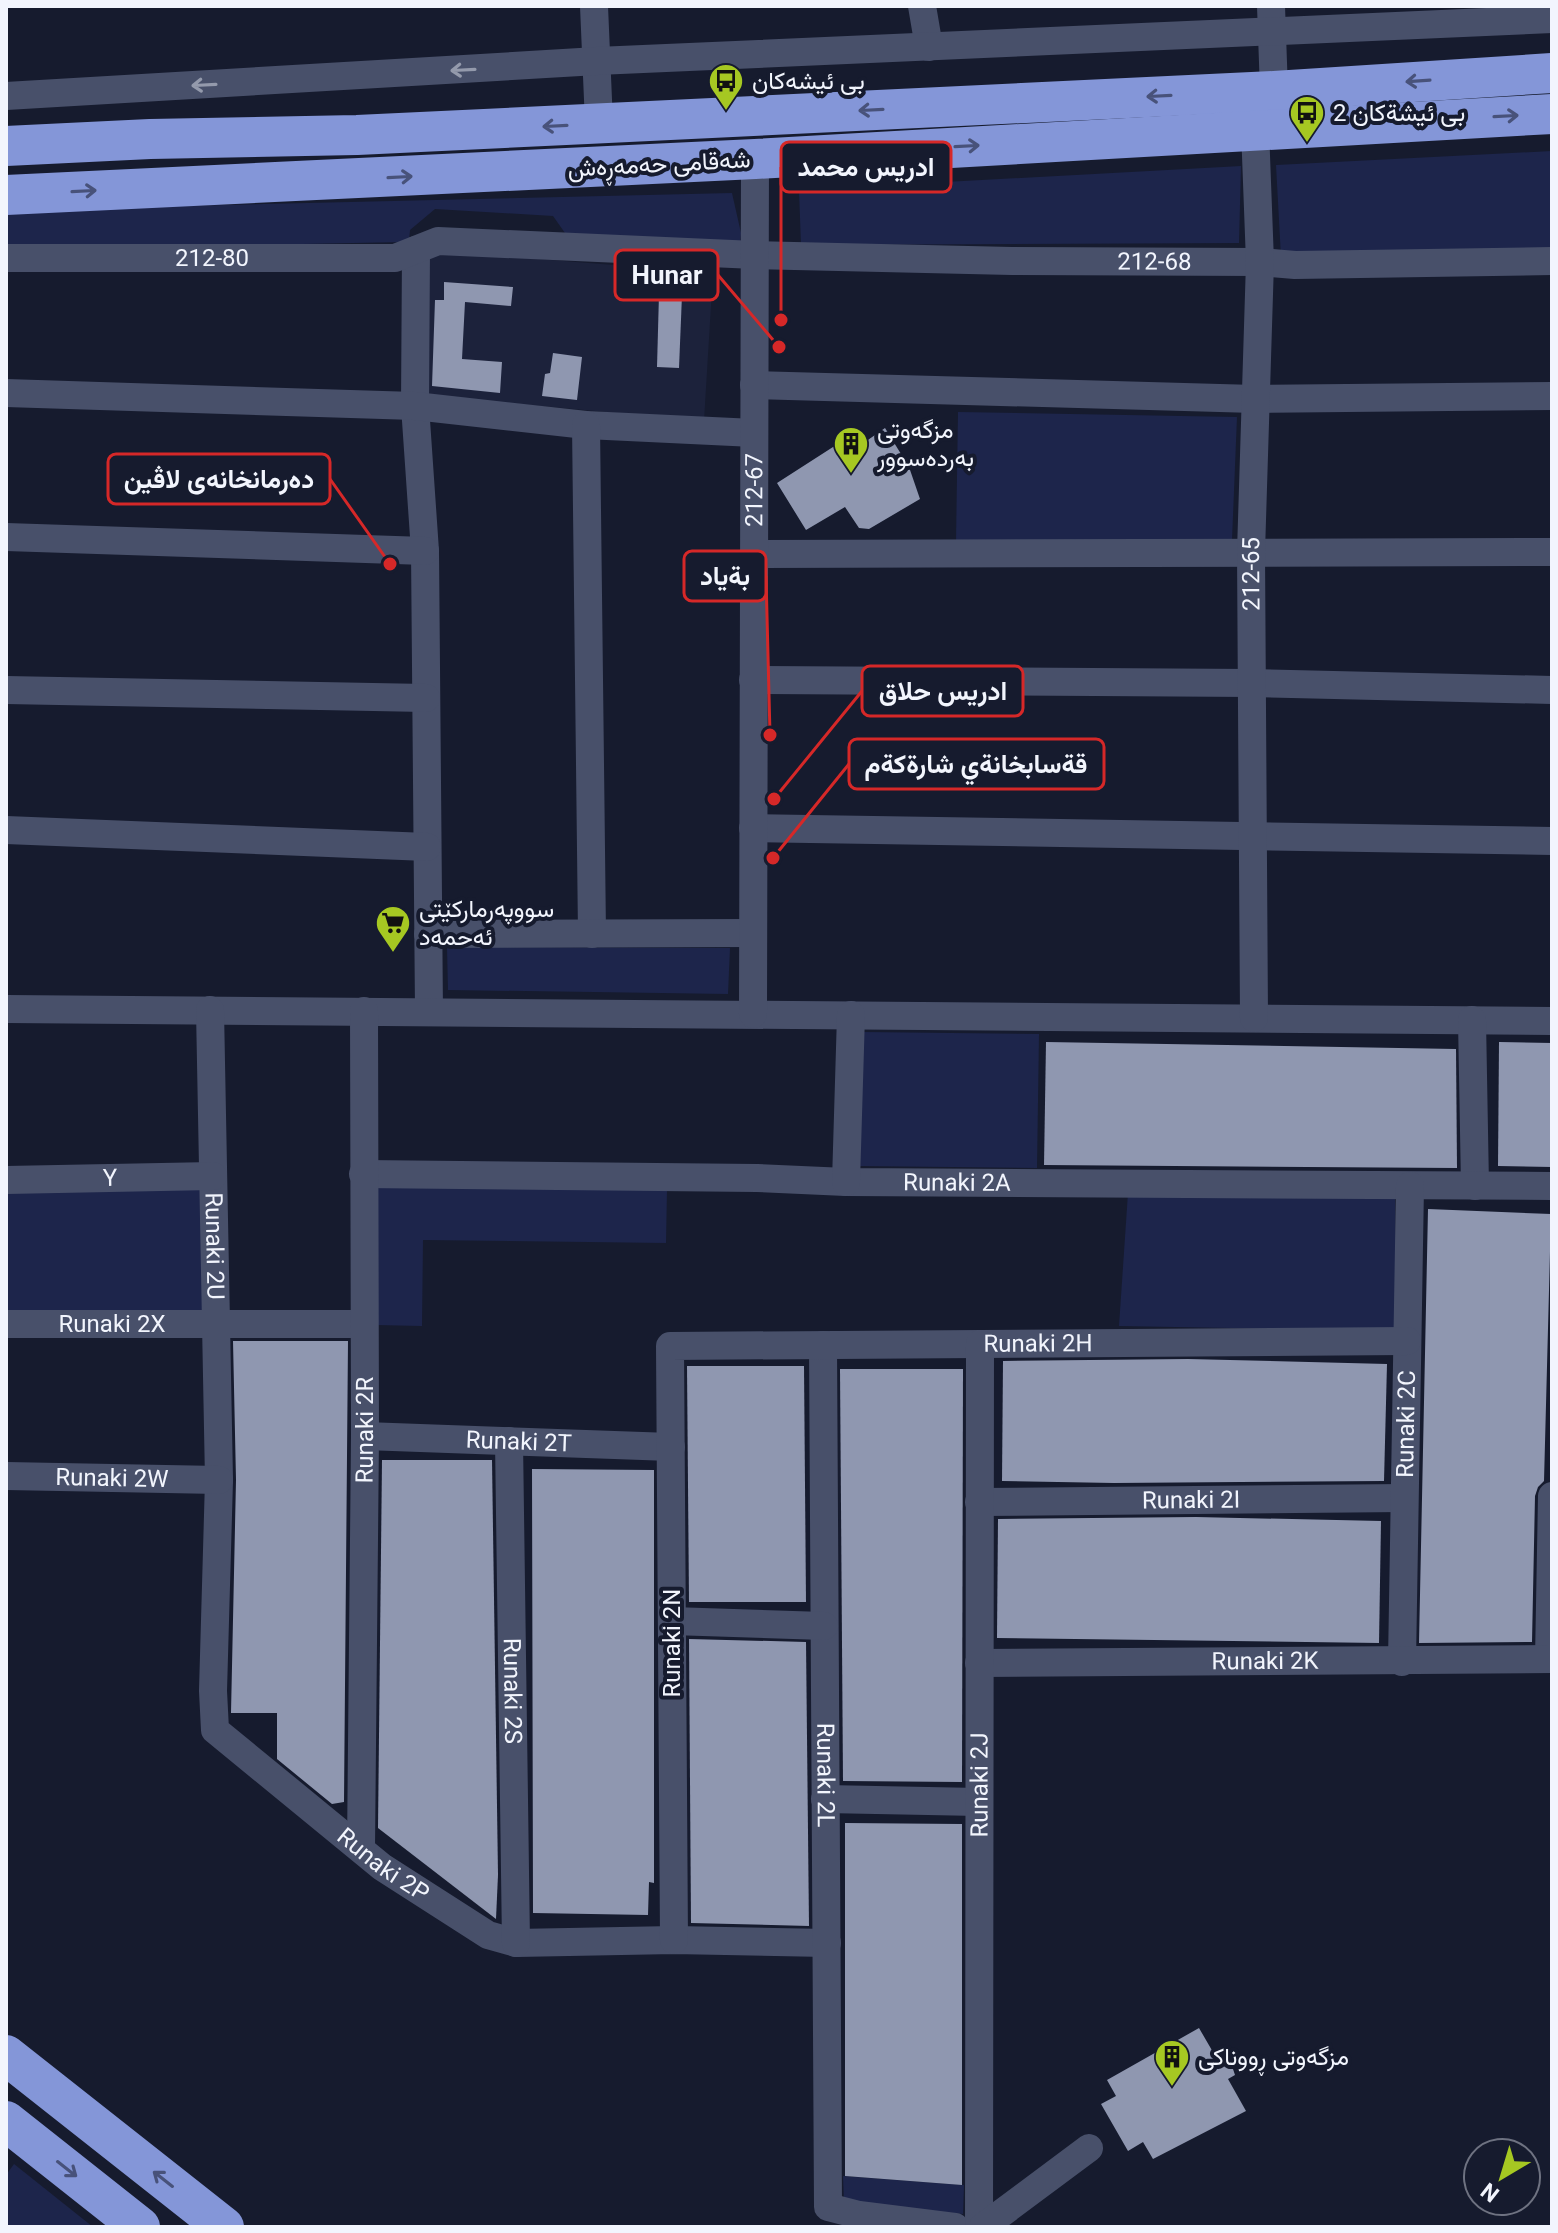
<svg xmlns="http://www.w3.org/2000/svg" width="1558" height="2233" font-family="Roboto,Vazirmatn,sans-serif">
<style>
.built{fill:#1c223b}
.green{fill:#1d254b}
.building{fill:#8f97b0}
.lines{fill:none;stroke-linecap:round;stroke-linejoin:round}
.minor{stroke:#48506a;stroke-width:28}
.highway{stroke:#8496d8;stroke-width:40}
.oneway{stroke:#949aac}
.oneway2{stroke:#48527a}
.labels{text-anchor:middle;stroke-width:8;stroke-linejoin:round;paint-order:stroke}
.poi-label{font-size:24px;fill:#f2f5fd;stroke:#161b2e;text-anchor:start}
.street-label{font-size:24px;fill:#f2f5fd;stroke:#161b2e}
.leader{fill:none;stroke:#d62828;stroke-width:3}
.callout-dot{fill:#d62828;stroke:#161b2e;stroke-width:3}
.callout{fill:#161b2e;stroke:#d62828;stroke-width:3}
.callout-label{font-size:26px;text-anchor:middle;font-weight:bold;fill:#f2f5fd}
</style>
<rect width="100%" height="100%" fill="#161b2e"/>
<polygon class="built" points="426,250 713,273 704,421 421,395"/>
<g class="green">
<polygon points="1552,151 1552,252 1281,257 1276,165"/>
<polygon points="1241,166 1239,243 801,245 799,190"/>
<polygon points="732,193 741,233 740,244 565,233 553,216 435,209 410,230 409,241 404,242 6,250 6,210"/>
<polygon points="958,412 1237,417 1232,540 956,542"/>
<polygon points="447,947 730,948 728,994 448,990"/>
<polygon points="863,1032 1039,1034 1037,1168 860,1166"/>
<polygon points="377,1187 667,1190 666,1243 423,1240 422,1326 376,1325"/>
<polygon points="203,1188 206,1316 6,1315 6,1189"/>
<polygon points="1128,1193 1395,1196 1397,1331 1119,1326"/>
<polygon points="14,2164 93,2227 6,2227 6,2175"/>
<polygon points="843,2176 964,2185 963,2214 844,2201"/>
</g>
<g class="building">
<polygon points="444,282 513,287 511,306 465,302 462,359 502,362 500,393 432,386 435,300 444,300"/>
<polygon points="659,294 682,295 679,368 657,367"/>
<polygon points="553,353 582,357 577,400 542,396 545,374 550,373"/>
<polygon points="885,428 909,467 920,499 869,529 859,528 845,507 806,530 777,483 847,438 855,449"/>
<polygon points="1046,1042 1456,1049 1457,1168 1044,1165"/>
<polygon points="1499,1042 1552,1043 1552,1167 1498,1166"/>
<polygon points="1428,1209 1551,1214 1544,1481 1538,1487 1535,1496 1532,1642 1419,1643"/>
<polygon points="233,1341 348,1341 344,1802 332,1804 277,1759 277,1713 231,1713 236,1480"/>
<polygon points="1188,1359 1387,1364 1384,1481 1114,1483 1002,1481 1003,1361"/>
<polygon points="687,1366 804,1366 806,1602 689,1602"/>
<polygon points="840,1369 963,1369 962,1782 843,1781"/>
<polygon points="382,1460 492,1460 498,1875 496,1919 378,1828"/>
<polygon points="532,1469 654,1470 654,1883 649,1882 648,1915 533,1913"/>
<polygon points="1196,1517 1381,1521 1379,1643 997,1638 998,1519"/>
<polygon points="689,1639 806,1642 809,1926 691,1923"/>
<polygon points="845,1823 962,1824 962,2185 845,2176"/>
<polygon points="1199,2028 1217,2059 1223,2055 1231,2063 1235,2075 1228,2079 1246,2111 1153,2159 1143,2142 1128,2151 1101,2104 1116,2096 1107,2080"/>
</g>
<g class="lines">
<g class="minor">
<polyline points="594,6 599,123"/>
<polyline points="922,6 929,47"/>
<polyline points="1271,6 1274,91"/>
<polyline points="6,96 597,61 1552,19"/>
<polyline points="416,250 415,406 425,551 429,1012"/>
<path id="s1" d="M6 258H395L438 241 755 255 1012 261 1260 262 1295 265 1552 261"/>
<polyline points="754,385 1255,399 1552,396"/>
<polyline points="6,393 415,406 586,425 754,433"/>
<polyline points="586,425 592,934"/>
<polyline points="6,537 425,551"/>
<polyline points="754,554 1552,552"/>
<polyline points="753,680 1252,683 1552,690"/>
<polyline points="6,690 426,698"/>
<polyline points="753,828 1552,841"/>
<polyline points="6,830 427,847"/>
<polyline points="428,934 753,933"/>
<polyline points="6,1009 1552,1021"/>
<path id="s2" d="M210 1010 219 1480 213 1691 215 1730 382 1867 488 1935 516 1943 674 1940 827 1943"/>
<path id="s3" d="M753 1014 755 159"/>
<path id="s4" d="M1254 1018 1251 552 1260 262 1255 129"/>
<polyline points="1472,1020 1475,1186"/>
<path id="s5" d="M363 1174 757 1178 846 1182 1552 1186"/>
<path id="s6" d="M6 1180 213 1176"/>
<polyline points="846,1182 851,1015"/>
<path id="s7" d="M6 1324H364"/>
<path id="s8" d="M823 1345 828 2207 859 2215 955 2227"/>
<path id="s9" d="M365 1436 671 1447"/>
<path id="s10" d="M509 1441 516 1943"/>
<path id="s11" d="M6 1476 219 1480"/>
<path id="s12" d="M979 1502 1404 1498"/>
<polyline points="672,1621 824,1626"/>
<polyline points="1549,1659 1552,1496"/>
<path id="s13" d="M1402 1662 1410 1186"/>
<path id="s14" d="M979 1663 1552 1659"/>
<polyline points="825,1799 979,1802"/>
<path id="s15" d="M361 1848 365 1436 364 1011"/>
<path id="s16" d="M674 1940 670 1346 1407 1341"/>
<path id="s17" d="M979 2227 980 1344"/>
<polyline points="983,2227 1089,2148"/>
</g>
<g class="highway">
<polyline points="6,146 150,139 357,135 587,124 1274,91 1552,73"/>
<polyline points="6,195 755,159 1552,114"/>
<polyline points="6,2055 224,2227"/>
<polyline points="6,2121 140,2227"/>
</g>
</g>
<defs><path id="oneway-shaft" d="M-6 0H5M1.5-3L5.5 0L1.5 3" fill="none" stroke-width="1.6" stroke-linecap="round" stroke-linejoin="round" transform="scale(2)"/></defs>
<g class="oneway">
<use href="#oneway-shaft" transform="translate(463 70) rotate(177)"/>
<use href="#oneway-shaft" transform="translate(204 85) rotate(177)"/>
</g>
<g class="oneway2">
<use href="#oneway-shaft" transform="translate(1418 81) rotate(176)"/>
<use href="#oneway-shaft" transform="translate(1159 96) rotate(177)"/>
<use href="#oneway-shaft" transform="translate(871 110) rotate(177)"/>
<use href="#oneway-shaft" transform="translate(1506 116) rotate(-3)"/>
<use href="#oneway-shaft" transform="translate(555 126) rotate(177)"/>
<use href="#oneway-shaft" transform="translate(967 146) rotate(-3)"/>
<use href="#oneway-shaft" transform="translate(400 177) rotate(-3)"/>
<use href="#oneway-shaft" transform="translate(84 191) rotate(-3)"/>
<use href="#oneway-shaft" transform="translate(67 2169) rotate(38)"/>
<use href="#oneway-shaft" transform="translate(163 2179) rotate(-142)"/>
</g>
<defs>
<symbol id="bus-pin" viewBox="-11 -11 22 30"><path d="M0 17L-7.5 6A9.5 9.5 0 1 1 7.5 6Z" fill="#a6c822" stroke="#161b2e"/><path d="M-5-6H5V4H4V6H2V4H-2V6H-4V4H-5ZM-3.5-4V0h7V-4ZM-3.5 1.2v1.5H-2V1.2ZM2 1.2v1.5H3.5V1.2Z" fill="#111"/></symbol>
<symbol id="building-pin" viewBox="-11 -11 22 30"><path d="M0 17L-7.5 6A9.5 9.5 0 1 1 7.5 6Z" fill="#a6c822" stroke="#161b2e"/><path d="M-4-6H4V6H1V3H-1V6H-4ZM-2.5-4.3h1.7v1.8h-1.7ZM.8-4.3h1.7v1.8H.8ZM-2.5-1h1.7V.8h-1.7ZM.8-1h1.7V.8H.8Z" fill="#111"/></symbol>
<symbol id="supermarket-pin" viewBox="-11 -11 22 30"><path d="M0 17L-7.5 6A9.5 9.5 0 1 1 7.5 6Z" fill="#a6c822" stroke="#161b2e"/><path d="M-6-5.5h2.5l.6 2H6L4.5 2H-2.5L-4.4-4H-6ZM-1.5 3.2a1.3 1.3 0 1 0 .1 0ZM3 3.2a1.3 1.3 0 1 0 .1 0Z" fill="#111"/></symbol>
</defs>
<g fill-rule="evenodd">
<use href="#bus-pin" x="706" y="61" width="40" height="54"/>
<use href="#bus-pin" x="1287" y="93" width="40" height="54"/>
<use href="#building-pin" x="831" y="424" width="40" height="54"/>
<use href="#supermarket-pin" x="373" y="903" width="40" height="54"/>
<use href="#building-pin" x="1152" y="2037" width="40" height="54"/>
</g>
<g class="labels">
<g class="poi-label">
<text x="752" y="89">بی ئیشەکان</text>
<text x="1333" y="121">بی ئيشةكان 2</text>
<text x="877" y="438">مزگەوتی<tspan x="877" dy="28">بەردەسوور</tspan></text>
<text x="419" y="917">سووپەرمارکێتی<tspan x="419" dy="28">ئەحمەد</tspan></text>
<text x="1198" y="2065">مزگەوتی ڕووناکی</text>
</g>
<g class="street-label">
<text transform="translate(659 164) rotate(-3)" y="8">شەقامی حەمەڕەش</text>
<text dy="8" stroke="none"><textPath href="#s1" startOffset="206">212-80</textPath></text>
<text dy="8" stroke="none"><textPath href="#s1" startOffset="1152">212-68</textPath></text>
<text dy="8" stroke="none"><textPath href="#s3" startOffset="524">212-67</textPath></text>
<text dy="8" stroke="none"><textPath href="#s4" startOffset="444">212-65</textPath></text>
<text dy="8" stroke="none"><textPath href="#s6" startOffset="104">Y</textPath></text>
<text dy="8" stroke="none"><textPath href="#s5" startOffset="594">Runaki 2A</textPath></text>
<text dy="8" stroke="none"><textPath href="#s2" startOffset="236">Runaki 2U</textPath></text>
<text dy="8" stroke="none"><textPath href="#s7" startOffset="106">Runaki 2X</textPath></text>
<text dy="8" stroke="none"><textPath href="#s16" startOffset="962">Runaki 2H</textPath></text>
<text dy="8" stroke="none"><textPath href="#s13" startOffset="238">Runaki 2C</textPath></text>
<text dy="8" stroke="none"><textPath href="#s15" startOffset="418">Runaki 2R</textPath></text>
<text dy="8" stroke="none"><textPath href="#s9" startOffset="154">Runaki 2T</textPath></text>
<text dy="8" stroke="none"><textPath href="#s11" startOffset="106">Runaki 2W</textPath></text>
<text dy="8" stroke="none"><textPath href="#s12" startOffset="212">Runaki 2I</textPath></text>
<text transform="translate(672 1643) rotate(-90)" y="8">Runaki 2N</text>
<text dy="8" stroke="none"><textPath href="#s14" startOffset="286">Runaki 2K</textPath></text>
<text dy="8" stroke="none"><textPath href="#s10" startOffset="250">Runaki 2S</textPath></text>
<text dy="8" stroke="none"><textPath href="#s8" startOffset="430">Runaki 2L</textPath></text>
<text dy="8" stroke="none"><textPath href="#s17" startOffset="442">Runaki 2J</textPath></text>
<text dy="8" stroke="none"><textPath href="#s2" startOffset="936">Runaki 2P</textPath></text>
</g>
</g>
<path class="leader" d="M781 320L781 167M779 347L718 275M390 564L330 479M770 735L766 576M774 799L862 691M773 858L849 764"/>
<g class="callout-dot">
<circle cx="781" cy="320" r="8"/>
<circle cx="779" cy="347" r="8"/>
<circle cx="390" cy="564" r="8"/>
<circle cx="770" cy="735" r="8"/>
<circle cx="774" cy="799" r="8"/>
<circle cx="773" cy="858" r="8"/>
</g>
<g class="callout">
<rect x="781" y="142" width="170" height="50" rx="8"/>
<rect x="615" y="250" width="103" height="50" rx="8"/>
<rect x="108" y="454" width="222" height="50" rx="8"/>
<rect x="684" y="551" width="82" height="50" rx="8"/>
<rect x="862" y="666" width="161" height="50" rx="8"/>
<rect x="849" y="739" width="255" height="50" rx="8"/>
</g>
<g class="callout-label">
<text x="866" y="176">ادريس محمد</text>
<text x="667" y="284">Hunar</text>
<text x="219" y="488">دەرمانخانەی لاڤین</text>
<text x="725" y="585">بةیاد</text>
<text x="943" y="700">ادريس حلاق</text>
<text x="976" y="773">قةسابخانةي شارةكةم</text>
</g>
<rect width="1558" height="2233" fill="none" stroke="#f2f5fd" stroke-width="16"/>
<g transform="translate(1502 2177) rotate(218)"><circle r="38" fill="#161b2e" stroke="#6e7281" stroke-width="2"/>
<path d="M0-6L14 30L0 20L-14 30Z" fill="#a6c822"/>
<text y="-12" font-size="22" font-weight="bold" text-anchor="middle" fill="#f2f5fd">N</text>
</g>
</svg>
